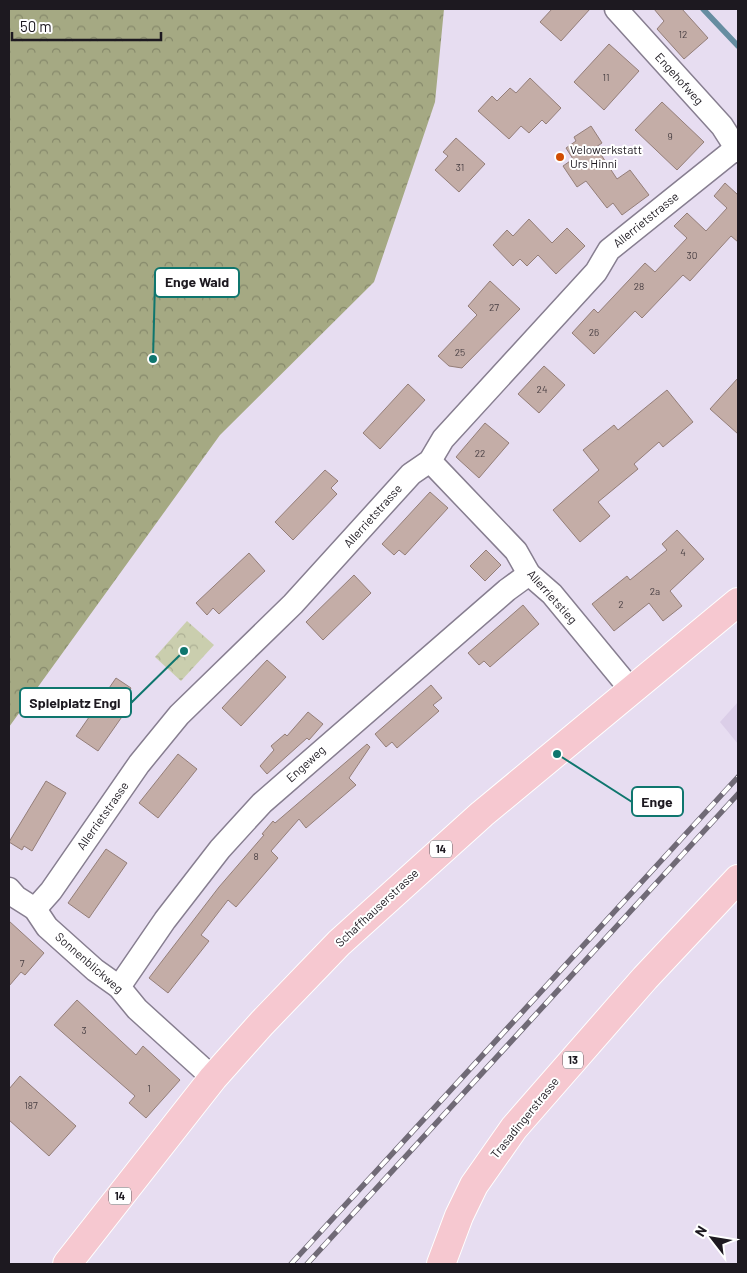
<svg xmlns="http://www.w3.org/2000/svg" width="747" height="1273" font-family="Barlow,sans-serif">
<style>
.built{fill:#dbcee8}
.forest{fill:url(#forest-crowns)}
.park{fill:url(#park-crowns)}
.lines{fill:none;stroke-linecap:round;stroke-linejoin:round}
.stream{stroke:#668da1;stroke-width:5.5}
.building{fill:#c4ada7;stroke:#947e79}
.minor-casing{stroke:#877e90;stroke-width:25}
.primary-casing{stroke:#fff;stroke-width:30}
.minor{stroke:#fff;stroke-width:22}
.primary{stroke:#f6c8d0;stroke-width:28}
.rail-casing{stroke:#706a76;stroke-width:5.5}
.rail{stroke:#fff;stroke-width:4;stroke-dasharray:11;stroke-linecap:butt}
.poi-dot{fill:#d14d03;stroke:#fff;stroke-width:2}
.labels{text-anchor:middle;stroke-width:4;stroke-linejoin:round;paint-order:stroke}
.number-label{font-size:10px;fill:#473e42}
.shield{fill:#fff;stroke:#615e63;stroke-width:1}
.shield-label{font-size:11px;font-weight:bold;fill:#1d1920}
.street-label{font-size:12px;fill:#1d1920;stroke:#fff}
.poi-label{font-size:12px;fill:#1d1920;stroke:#fff;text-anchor:start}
.leader{fill:none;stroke:#0f766e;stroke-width:2}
.callout-dot{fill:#0f766e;stroke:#fff;stroke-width:2}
.callout{fill:#fff;stroke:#0f766e;stroke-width:2}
.callout-label{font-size:14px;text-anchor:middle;font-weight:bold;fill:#1d1920}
</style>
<defs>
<pattern id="forest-crowns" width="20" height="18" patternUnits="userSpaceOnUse" patternTransform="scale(1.25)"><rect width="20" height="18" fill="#a5a983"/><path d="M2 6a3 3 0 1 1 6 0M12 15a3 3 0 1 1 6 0" fill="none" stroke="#86896b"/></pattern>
<pattern id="park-crowns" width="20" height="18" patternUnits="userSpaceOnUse" patternTransform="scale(1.25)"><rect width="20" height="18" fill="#caceae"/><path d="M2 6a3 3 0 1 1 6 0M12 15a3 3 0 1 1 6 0" fill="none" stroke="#adb095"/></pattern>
</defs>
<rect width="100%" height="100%" fill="#e7ddf1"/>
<polygon class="built" points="738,702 738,744 720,722"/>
<polygon class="forest" points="9,9 444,9 435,102 374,282 220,435 9,727"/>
<polygon class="park" points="187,621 214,645 181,681 155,657"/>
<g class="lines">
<polyline class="stream" points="703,9 738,46"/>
</g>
<g class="building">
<polygon points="552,9 590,9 561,41 540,22"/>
<polygon points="654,9 682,9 708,38 684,59 657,29 664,21"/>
<polygon points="609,44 639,71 604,110 574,82"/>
<polygon points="530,78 561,108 546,124 542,120 529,133 521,126 509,139 478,111 492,96 497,101 510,88 516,93"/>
<polygon points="662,102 704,142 677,170 635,130"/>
<polygon points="591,126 602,143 596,147 617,179 630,170 649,195 622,215 613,203 607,208 586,181 577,187 563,166 573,159 566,148 576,141 574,137"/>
<polygon points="456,138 485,164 459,192 435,170 448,156 443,152"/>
<polygon points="725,183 738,195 738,242 731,236 690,281 683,275 642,318 635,311 594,354 572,333 594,309 598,313 645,263 655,272 687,238 674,226 687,213 706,231 727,208 714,196"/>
<polygon points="529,219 552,243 567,228 585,246 556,274 538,255 527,266 520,259 513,266 493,245 507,230 513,236"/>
<polygon points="490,281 520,309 462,368 449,366 438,356 477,315 468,306"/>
<polygon points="544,366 565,385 539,413 518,394"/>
<polygon points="738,378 738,434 710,409"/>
<polygon points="408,384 425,400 380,449 363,433"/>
<polygon points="667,390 693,422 663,447 659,442 634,464 638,469 598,502 610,516 580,542 553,510 599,470 583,450 614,425 618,430"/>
<polygon points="485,423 509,443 479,478 456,457"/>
<polygon points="325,470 338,481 331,488 337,494 293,540 275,522"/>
<polygon points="430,492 448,508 405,555 399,550 394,555 382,544"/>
<polygon points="677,530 704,559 670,591 682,606 663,621 649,603 614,631 592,604 627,576 630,580 667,550 662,544"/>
<polygon points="486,550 501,565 485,581 470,566"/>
<polygon points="249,553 265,571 219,614 213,608 207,615 196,603"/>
<polygon points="354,575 371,593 323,640 306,622"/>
<polygon points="523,605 539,624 490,667 484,661 479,665 468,653"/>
<polygon points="267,660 286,677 241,726 222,708"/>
<polygon points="116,678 131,688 126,696 133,701 98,751 76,736"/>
<polygon points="431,685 442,698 433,705 439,711 397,748 392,742 386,747 375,734"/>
<polygon points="308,712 323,724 309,740 307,738 267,774 260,766 274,750 271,746 285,734 287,736"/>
<polygon points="367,744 370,747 349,778 356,785 306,828 299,819 271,851 278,858 236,907 228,900 201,935 209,941 168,993 149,978 219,887 264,835 262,834 273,821 275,823"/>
<polygon points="178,754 197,769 158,818 139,803"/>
<polygon points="46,781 66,793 32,851 24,846 22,850 9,842"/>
<polygon points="106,849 127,863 89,918 68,903"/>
<polygon points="9,921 44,953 25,975 21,972 9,986"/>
<polygon points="77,1000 136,1055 143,1046 180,1080 146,1118 129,1103 135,1096 54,1025"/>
<polygon points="20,1076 76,1126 49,1156 9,1120 9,1089"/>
</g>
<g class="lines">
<defs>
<g id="minor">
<polyline points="616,9 722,126 738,151"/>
<polyline points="430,461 516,551 529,574 552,594 632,691"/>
<polyline points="9,889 16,897 35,909 47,927 95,970 119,987 137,1009 213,1078"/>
<polyline points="35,909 51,891 139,764 179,715 293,604 411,474 430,461 443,439 596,272 609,250 735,149"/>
<polyline points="119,987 165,920 220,849 262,803 507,590 529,574"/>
</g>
<g id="primary">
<polyline points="67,1264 213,1078 262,1023 339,943 482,814 738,602"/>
<polyline points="441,1264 459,1216 474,1185 514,1128 645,978 738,879"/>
</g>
</defs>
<use href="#minor" class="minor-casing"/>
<use href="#primary" class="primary-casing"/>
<use href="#minor" class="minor"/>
<use href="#primary" class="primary"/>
<defs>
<g id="rail">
<polyline points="291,1264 738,777"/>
<polyline points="307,1264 738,794"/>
</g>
</defs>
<use href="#rail" class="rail-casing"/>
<use href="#rail" class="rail"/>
</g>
<circle class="poi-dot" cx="560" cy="157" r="5"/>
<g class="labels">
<g class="number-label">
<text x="683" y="38">12</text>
<text x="606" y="81">11</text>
<text x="670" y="140">9</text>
<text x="460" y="171">31</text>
<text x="692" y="259">30</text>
<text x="639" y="290">28</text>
<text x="494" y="311">27</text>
<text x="594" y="336">26</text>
<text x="460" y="356">25</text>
<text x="542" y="393">24</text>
<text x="480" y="457">22</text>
<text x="683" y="556">4</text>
<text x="655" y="595">2a</text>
<text x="621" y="608">2</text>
<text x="256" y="860">8</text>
<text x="22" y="967">7</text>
<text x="84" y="1034">3</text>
<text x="149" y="1092">1</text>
<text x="31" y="1109">187</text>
</g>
<g class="shield">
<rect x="430" y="840.5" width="22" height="17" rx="4"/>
<rect x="563" y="1051.5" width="20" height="17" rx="4"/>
<rect x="109" y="1187.5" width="22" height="17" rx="4"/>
</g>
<g class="shield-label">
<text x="441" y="853">14</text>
<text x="573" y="1064">13</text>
<text x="120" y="1200">14</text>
</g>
<g class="street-label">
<text transform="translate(679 79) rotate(48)" y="4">Engehofweg</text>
<text transform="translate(646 220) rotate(-39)" y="4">Allerrietstrasse</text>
<text transform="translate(373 516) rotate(-48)" y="4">Allerrietstrasse</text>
<text transform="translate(552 597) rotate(48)" y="4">Allerrietstieg</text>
<text transform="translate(306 764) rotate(-42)" y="4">Engeweg</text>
<text transform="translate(103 816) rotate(-55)" y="4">Allerrietstrasse</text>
<text transform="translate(377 908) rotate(-43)" y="4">Schaffhauserstrasse</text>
<text transform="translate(89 963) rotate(41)" y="4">Sonnenblickweg</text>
<text transform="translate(525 1118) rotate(-51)" y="4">Trasadingerstrasse</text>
</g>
<g class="poi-label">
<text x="570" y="154">Velowerkstatt<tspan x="570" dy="14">Urs Hinni</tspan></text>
</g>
</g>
<path class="leader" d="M153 359L155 282M184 651L131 703M557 754L632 802"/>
<g class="callout-dot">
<circle cx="153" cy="359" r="5"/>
<circle cx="184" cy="651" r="5"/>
<circle cx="557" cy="754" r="5"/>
</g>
<g class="callout">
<rect x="155" y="268" width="84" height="29" rx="5"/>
<rect x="20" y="688" width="111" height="29" rx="5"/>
<rect x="632" y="787" width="51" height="29" rx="5"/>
</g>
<g class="callout-label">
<text x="197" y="287">Enge Wald</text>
<text x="75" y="708">Spielplatz Engi</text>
<text x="657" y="807">Enge</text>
</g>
<rect width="747" height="1273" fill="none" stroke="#1d1920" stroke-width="20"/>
<g transform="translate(712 1238) rotate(301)" stroke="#ffffff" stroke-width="4" paint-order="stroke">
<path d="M0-4L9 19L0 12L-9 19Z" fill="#1d1920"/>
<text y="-8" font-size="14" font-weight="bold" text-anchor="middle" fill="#1d1920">N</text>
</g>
<path d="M12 32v8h149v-8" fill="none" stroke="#1d1920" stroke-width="2.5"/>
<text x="20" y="32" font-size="15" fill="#1d1920" stroke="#ffffff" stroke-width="4" paint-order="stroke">50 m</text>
</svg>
